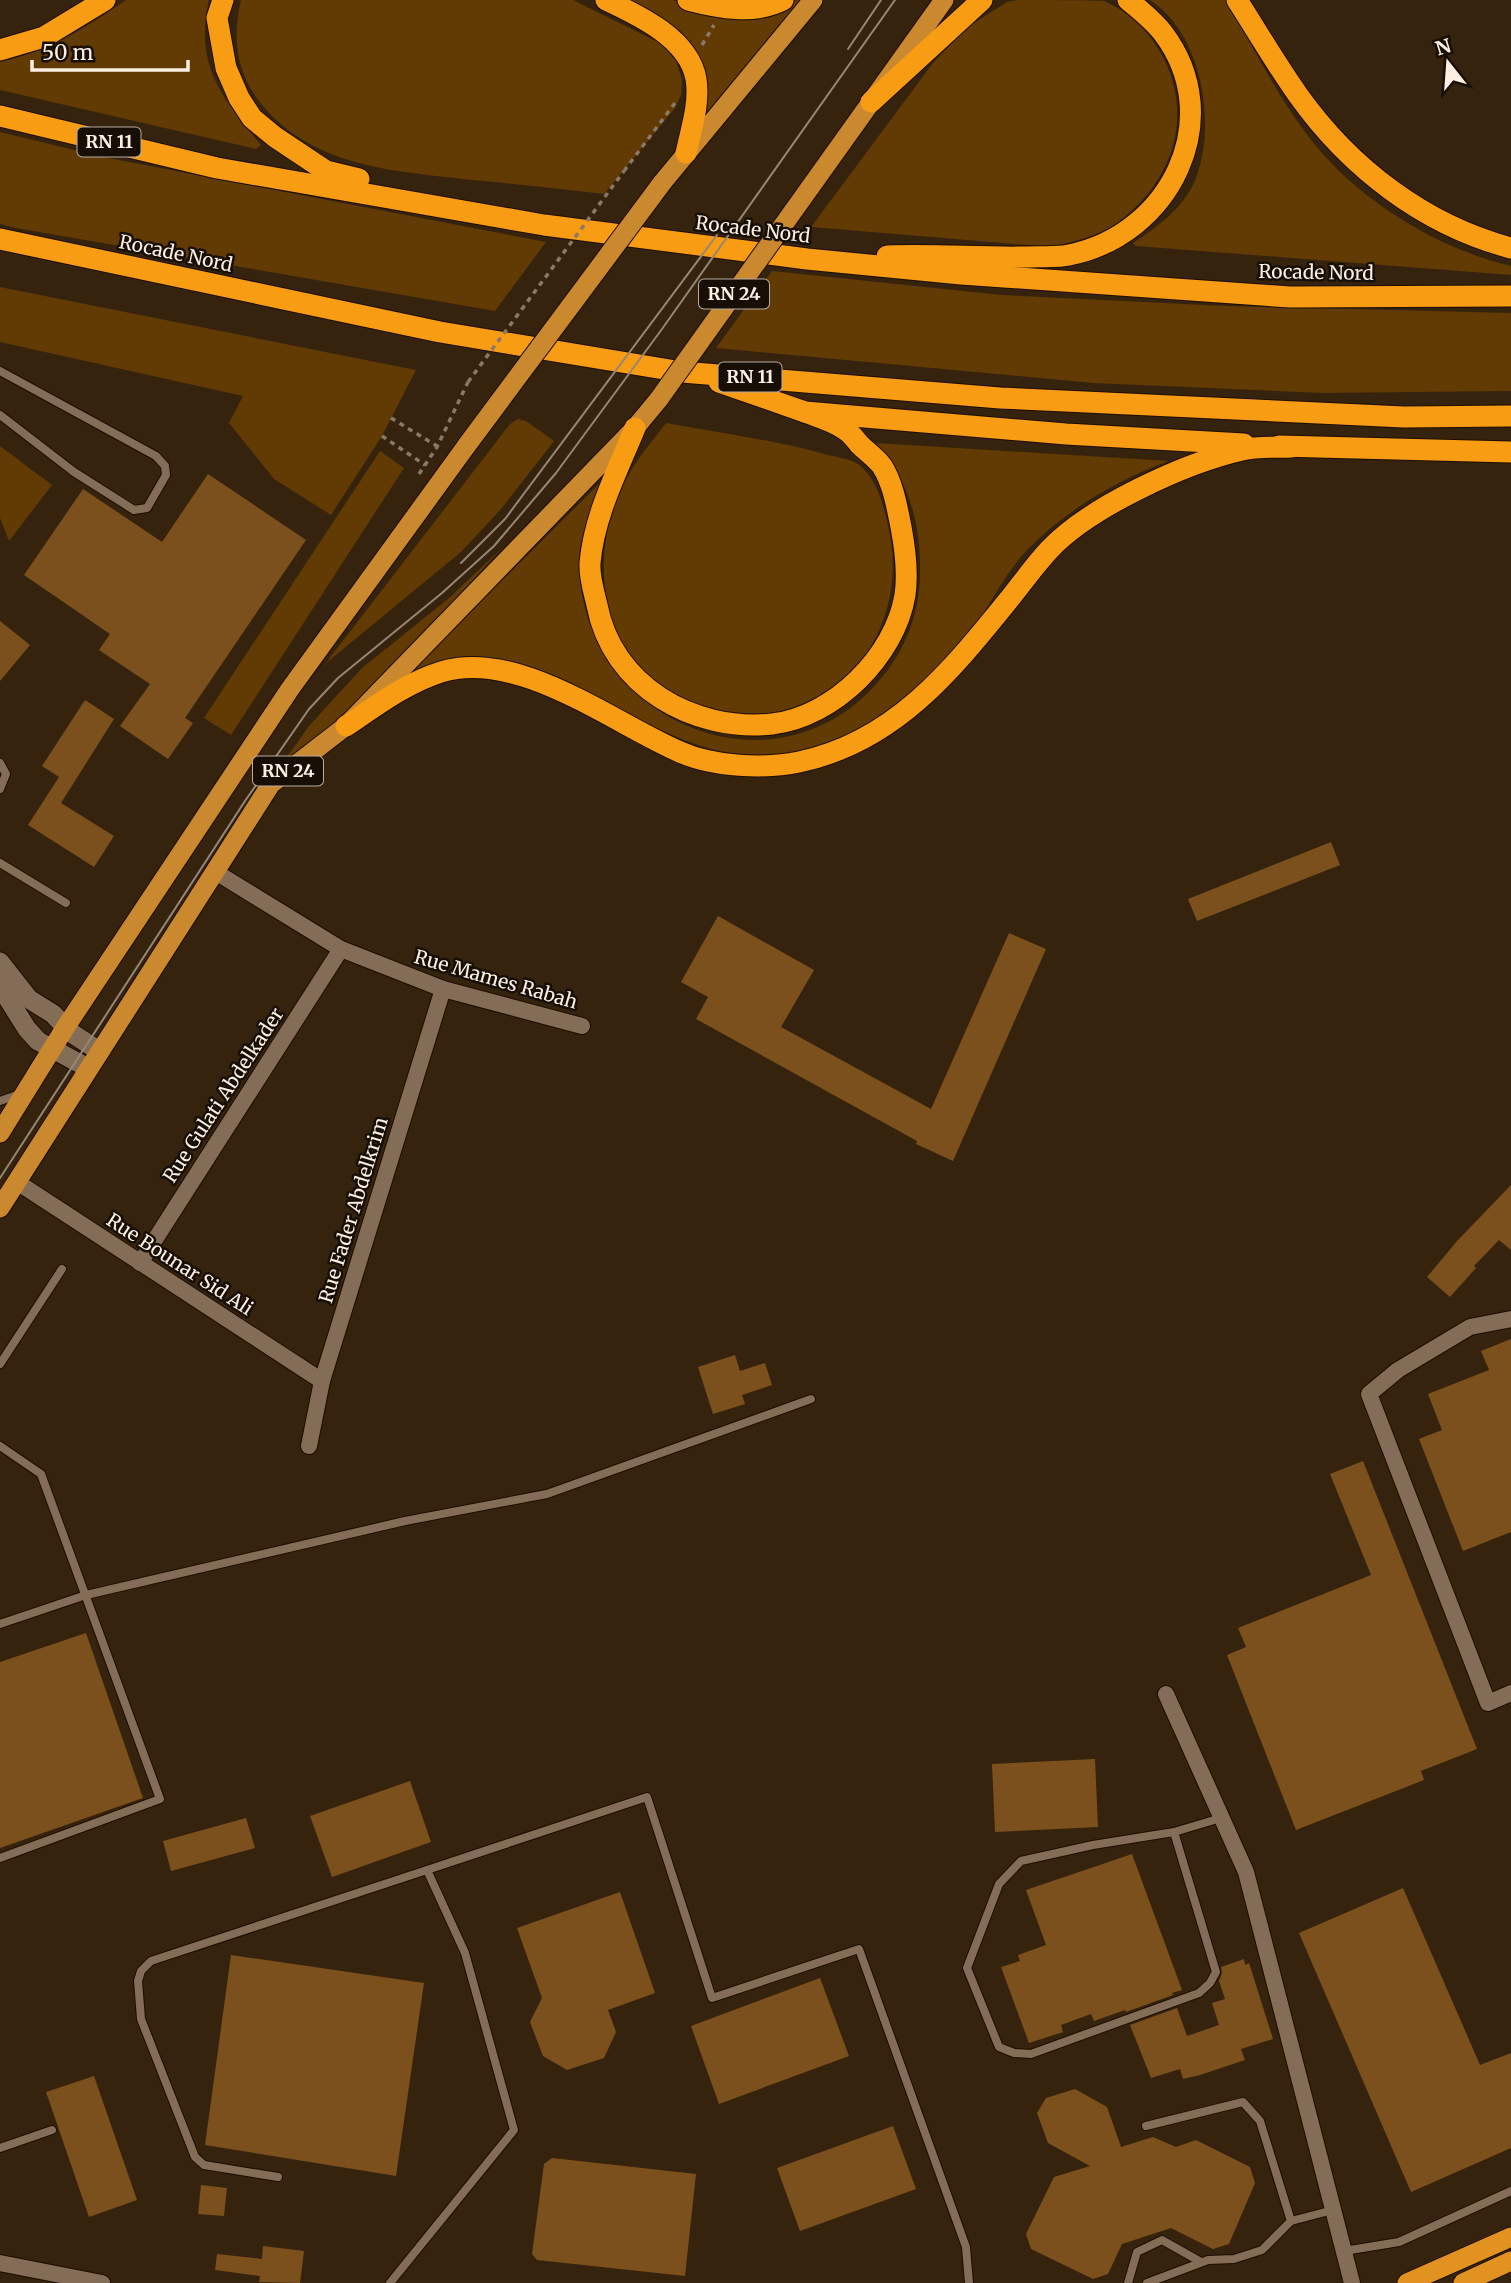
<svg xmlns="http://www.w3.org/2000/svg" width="1511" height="2283" font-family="Merriweather,serif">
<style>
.green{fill:#613a04}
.building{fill:#7b501d}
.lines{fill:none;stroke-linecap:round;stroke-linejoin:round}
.service-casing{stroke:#1d0c00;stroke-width:10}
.minor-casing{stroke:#1d0c00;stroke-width:18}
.tertiary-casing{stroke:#1d0c00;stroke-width:21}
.primary-casing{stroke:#1d0c00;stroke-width:21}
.trunk-casing{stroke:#1d0c00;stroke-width:21}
.motorway-casing{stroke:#1d0c00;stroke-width:23}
.path{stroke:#897967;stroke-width:3.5;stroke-dasharray:5 5;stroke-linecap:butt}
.service{stroke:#846d56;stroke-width:8}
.minor{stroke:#846d56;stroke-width:16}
.tertiary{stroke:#846d56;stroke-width:19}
.primary{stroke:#ca892e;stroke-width:19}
.trunk{stroke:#e19221;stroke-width:19}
.motorway{stroke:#f89c14;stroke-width:21}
.tram{stroke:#968675;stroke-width:2}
.primary-bridge-casing{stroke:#1d0c00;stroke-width:21;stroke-linecap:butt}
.path-bridge{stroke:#897967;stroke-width:3.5;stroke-dasharray:5 5;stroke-linecap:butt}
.primary-bridge{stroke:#ca892e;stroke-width:19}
.labels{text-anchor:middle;stroke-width:5;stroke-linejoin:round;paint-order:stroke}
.shield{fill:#170f06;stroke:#b8aca1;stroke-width:2}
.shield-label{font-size:18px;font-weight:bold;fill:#fdf0e3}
.street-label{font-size:19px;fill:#fdf0e3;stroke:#170f06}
</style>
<rect width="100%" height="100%" fill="#36230d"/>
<g class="green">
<path d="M126 0H209C194 65 222 98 261 145L256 149 0 90V62C50 51 85 28 126 0Z"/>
<path d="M241 0H573L662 44 676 61 682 79 681 95 675 108 604 194C560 189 516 184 472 180 395 171 315 168 262 105 236 73 232 39 241 0Z"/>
<path d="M625 0H673L708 13 781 8 796 0H800L706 113C705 89 698 46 679 30 664 17 641 9 625 0Z"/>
<path d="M1018 0C1035 0 1092 0 1104 1 1131 13 1150 32 1164 59 1194 119 1171 184 1117 223 1098 236 1075 241 1052 247L811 227 933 63 966 28 1007 2Z"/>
<path d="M1150 0H1226C1253 47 1278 98 1312 141 1358 200 1438 249 1511 266V275L1136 246 1133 243C1157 227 1181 210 1194 183 1218 128 1203 34 1150 0Z"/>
<polygon points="0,132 103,157 546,242 495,311 16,228 0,224"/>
<polygon points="772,271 1002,295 1226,306 1511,313 1511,391 1321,393 1094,383 716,348"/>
<polygon points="0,287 416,370 382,436 331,515 274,479 229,423 243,396 0,342"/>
<polygon points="518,419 526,421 554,441 502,508 461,552 325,664 510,424"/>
<path d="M666 423C720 433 775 440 828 455 837 457 850 459 858 464 879 480 885 511 890 535 908 635 835 727 731 714 721 713 709 713 699 710 690 706 680 699 672 694 664 690 655 686 649 681 636 670 619 643 614 628 597 576 601 522 629 474 639 456 654 439 666 423Z"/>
<path d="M876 443 1169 461C1117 480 1066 510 1027 550 1008 570 994 597 979 620 938 677 879 731 810 749 667 786 591 651 461 657 445 658 426 667 410 672L601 482C592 507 579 536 579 563 581 720 773 804 879 681 905 651 919 615 920 575 921 524 910 482 876 443Z"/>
<polygon points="0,446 52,485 9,541 0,518"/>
<polygon points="380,451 404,468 231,735 204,718"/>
<polygon points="503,547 354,710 277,771 309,726 362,668 448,599"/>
</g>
<g class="building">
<polygon points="208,474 306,540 185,718 193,723 168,759 120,726 150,684 99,650 110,634 24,575 83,489 162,542"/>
<polygon points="0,621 30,645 0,681"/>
<polygon points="85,700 114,719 61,803 114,836 94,867 28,825 59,777 42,766"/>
<polygon points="1331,842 1340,865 1197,921 1188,899"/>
<polygon points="718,916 814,970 781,1027 931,1109 1009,933 1046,949 953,1161 916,1144 917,1141 696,1019 708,997 681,982"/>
<polygon points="1511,1185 1511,1250 1499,1240 1474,1266 1476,1268 1450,1297 1427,1277 1458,1240"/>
<polygon points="1511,1339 1511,1532 1463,1551 1419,1439 1442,1430 1428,1394 1489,1370 1481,1351"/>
<polygon points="735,1355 740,1371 765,1363 772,1385 742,1395 745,1404 713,1414 698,1367"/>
<polygon points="1363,1461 1477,1749 1421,1771 1424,1780 1296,1830 1227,1655 1246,1647 1238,1628 1371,1575 1330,1474"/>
<polygon points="86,1633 143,1798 0,1848 0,1662"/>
<polygon points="1095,1759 1098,1827 995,1832 992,1764"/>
<polygon points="410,1781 431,1842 332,1877 310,1816"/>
<polygon points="246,1818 255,1848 171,1871 163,1841"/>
<polygon points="1132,1854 1182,1990 1172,1993 1173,1995 1126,2012 1125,2010 1094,2021 1091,2014 1061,2025 1063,2032 1029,2043 1001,1967 1020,1961 1018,1955 1046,1945 1026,1890"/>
<polygon points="1403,1888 1480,2065 1511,2053 1511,2148 1411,2192 1299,1933"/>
<polygon points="620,1892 655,1993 608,2010 616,2032 604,2058 567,2070 543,2056 530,2022 542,1998 517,1928"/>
<polygon points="231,1955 424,1983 396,2176 205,2145"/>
<polygon points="1244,1959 1245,1965 1249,1963 1273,2039 1241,2049 1245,2060 1200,2075 1183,2079 1180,2069 1151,2078 1130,2025 1177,2008 1187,2036 1219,2025 1212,2003 1225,1999 1219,1981 1222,1973 1221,1967"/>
<polygon points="820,1978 849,2056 719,2104 691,2026"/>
<polygon points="94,2076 137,2200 89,2217 46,2092"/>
<polygon points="1075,2089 1107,2107 1121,2147 1153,2137 1176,2147 1196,2140 1250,2167 1255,2183 1229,2244 1213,2249 1171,2228 1122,2244 1108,2274 1093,2279 1031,2249 1026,2234 1054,2177 1090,2166 1048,2143 1037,2113 1046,2098"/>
<polygon points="893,2126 916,2189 800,2231 777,2168"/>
<polygon points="552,2158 696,2174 685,2276 537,2260 532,2254 544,2164"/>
<polygon points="201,2185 227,2188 224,2216 198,2214"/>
<polygon points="263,2246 304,2251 300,2283 259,2282 260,2276 215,2270 217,2254 262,2259"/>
</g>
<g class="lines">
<defs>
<g id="service">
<polyline points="0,371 156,456 165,466 166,475 147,508 134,510 74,472 0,415"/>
<polyline points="0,763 6,774 0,789"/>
<polyline points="0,863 66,903"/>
<polyline points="0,1101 20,1094"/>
<polyline points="0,1364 62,1269"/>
<polyline points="0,1446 41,1474 160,1799 0,1858"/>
<polyline points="0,1624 86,1595 405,1521 547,1494 811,1399"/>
<polyline points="1174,1832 1216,1972 1210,1983 1199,1993 1031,2054 1014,2053 999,2047 967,1968 999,1884 1021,1861 1093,1845 1174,1832 1221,1818"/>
<polyline points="427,1870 647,1797 712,1998 859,1949 966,2247 969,2283"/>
<polyline points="1146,2126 1243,2102 1260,2121 1291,2221"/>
<polyline points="0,2148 52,2130"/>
<polyline points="278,2177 204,2165 195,2157 141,2019 138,1981 141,1971 151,1961 427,1870 465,1953 514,2130 390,2283"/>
<polyline points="1344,2251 1399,2242 1511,2191"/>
<polyline points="1128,2283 1137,2252 1162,2240 1201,2262"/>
<polyline points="1147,2283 1208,2260 1234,2259 1262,2250 1291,2221 1333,2210"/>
</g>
<g id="minor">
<polyline points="214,871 341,949 443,989 582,1026"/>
<polyline points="17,1182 322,1381"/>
<polyline points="140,1263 341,949"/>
<polyline points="1511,1319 1470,1327 1398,1370 1369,1394 1488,1703 1511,1693"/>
<polyline points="309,1446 322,1381 443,989"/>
<polyline points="1166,1694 1246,1872 1352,2283"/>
<polyline points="0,2263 102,2283"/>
</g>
<g id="tertiary">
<polyline points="0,962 29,999 53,1014 70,1032 99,1051"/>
<polyline points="0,986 27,1029 38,1041 88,1068"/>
</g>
<g id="primary">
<polyline points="662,183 813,0"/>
<polyline points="809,189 944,0"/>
<polyline points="0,1133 65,1028 290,689 467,445"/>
<polyline points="0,1208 271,784 346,726 635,428 659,399"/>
</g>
<g id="trunk">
<polyline points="1407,2283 1511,2237"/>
<polyline points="1463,2283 1511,2261"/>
</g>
<g id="motorway">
<polyline points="223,0 217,18 226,68 239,98 252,118 275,137 326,171 359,179"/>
<path d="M606 0C640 16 689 39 696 79 700 103 691 130 686 153"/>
<path d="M688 0C719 8 754 15 783 0"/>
<path d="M1237 0C1257 31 1276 64 1298 95 1350 168 1424 225 1511 248"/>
<polyline points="0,50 44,37 105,0"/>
<polyline points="871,102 982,0"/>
<polyline points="0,116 217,168 544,225 807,259 961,274 1290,297 1511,296"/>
<polyline points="0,239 440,332 682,372 1000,398 1404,417 1511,416"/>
<path d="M887 256C934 254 980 258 1026 257 1040 256 1056 258 1069 255 1170 235 1228 119 1163 33 1153 20 1140 10 1128 0"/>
<polyline points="719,382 805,412 1066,434 1244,444"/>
<path d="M635 428C617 472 594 516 590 563 589 577 594 592 597 605 612 686 693 732 772 724 834 717 895 656 905 595 908 574 905 548 901 527 897 507 893 483 882 466 876 458 866 451 859 444 855 439 850 432 844 429 833 421 818 417 805 412"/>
<polyline points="1279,446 1511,452"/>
<path d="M346 726C376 706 406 683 441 672 517 648 613 723 680 752 713 767 765 769 799 762 895 742 952 670 1011 597 1023 582 1035 565 1049 550 1089 507 1185 463 1242 450 1258 446 1276 448 1291 447"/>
</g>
</defs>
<use href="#service" class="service-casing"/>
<use href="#minor" class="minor-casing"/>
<use href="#tertiary" class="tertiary-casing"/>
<use href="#primary" class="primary-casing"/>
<use href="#trunk" class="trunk-casing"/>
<use href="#motorway" class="motorway-casing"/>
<g class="path">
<polyline points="702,45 714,25"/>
<polyline points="624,171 675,103"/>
<polyline points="391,418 437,446"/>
<polyline points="382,436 425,465"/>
<polyline points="419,474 437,447 468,382"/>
</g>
<use href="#service" class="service"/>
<use href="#minor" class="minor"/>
<use href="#tertiary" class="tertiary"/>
<use href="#primary" class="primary"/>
<use href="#trunk" class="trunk"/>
<use href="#motorway" class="motorway"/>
<g class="tram">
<polyline points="848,49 881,0"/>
<polyline points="461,563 505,519 717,235"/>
<polyline points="0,1178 245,801 309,709 338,678 442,593 494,546 556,473 662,329 895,0"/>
</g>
<defs>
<g id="primary-bridge">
<polyline points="659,399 809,189"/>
<polyline points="467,445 662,183"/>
</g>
</defs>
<use href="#primary-bridge" class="primary-bridge-casing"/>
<polyline class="path-bridge" points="468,382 624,171"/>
<use href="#primary-bridge" class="primary-bridge"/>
</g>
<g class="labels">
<g class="shield">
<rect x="77.5" y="127.5" width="63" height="29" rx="5"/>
<rect x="699" y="279.5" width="70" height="29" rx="5"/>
<rect x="718.5" y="362.5" width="63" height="29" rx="5"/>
<rect x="253" y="756.5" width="70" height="29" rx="5"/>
</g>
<g class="shield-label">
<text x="109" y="148">RN 11</text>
<text x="734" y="300">RN 24</text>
<text x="750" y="383">RN 11</text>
<text x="288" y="777">RN 24</text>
</g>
<g class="street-label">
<text transform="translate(753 229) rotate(7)" y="7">Rocade Nord</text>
<text transform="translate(176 253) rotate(12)" y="7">Rocade Nord</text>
<text transform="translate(1316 272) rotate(1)" y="7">Rocade Nord</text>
<text transform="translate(496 979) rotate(16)" y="7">Rue Mames Rabah</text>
<text transform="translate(223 1095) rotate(-57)" y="7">Rue Gulati Abdelkader</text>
<text transform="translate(353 1210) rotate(-73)" y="7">Rue Fader Abdelkrim</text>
<text transform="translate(180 1264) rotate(33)" y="7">Rue Bounar Sid Ali</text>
</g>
</g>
<g transform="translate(1448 63) rotate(343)" stroke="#170f06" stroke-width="5" paint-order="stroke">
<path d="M0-5L12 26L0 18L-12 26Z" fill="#fdf0e3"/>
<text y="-10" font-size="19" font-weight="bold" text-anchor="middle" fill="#fdf0e3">N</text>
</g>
<path d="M32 60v10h156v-10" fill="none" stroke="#fdf0e3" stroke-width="3.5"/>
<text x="42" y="60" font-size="21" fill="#fdf0e3" stroke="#170f06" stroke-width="5" paint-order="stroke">50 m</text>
</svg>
